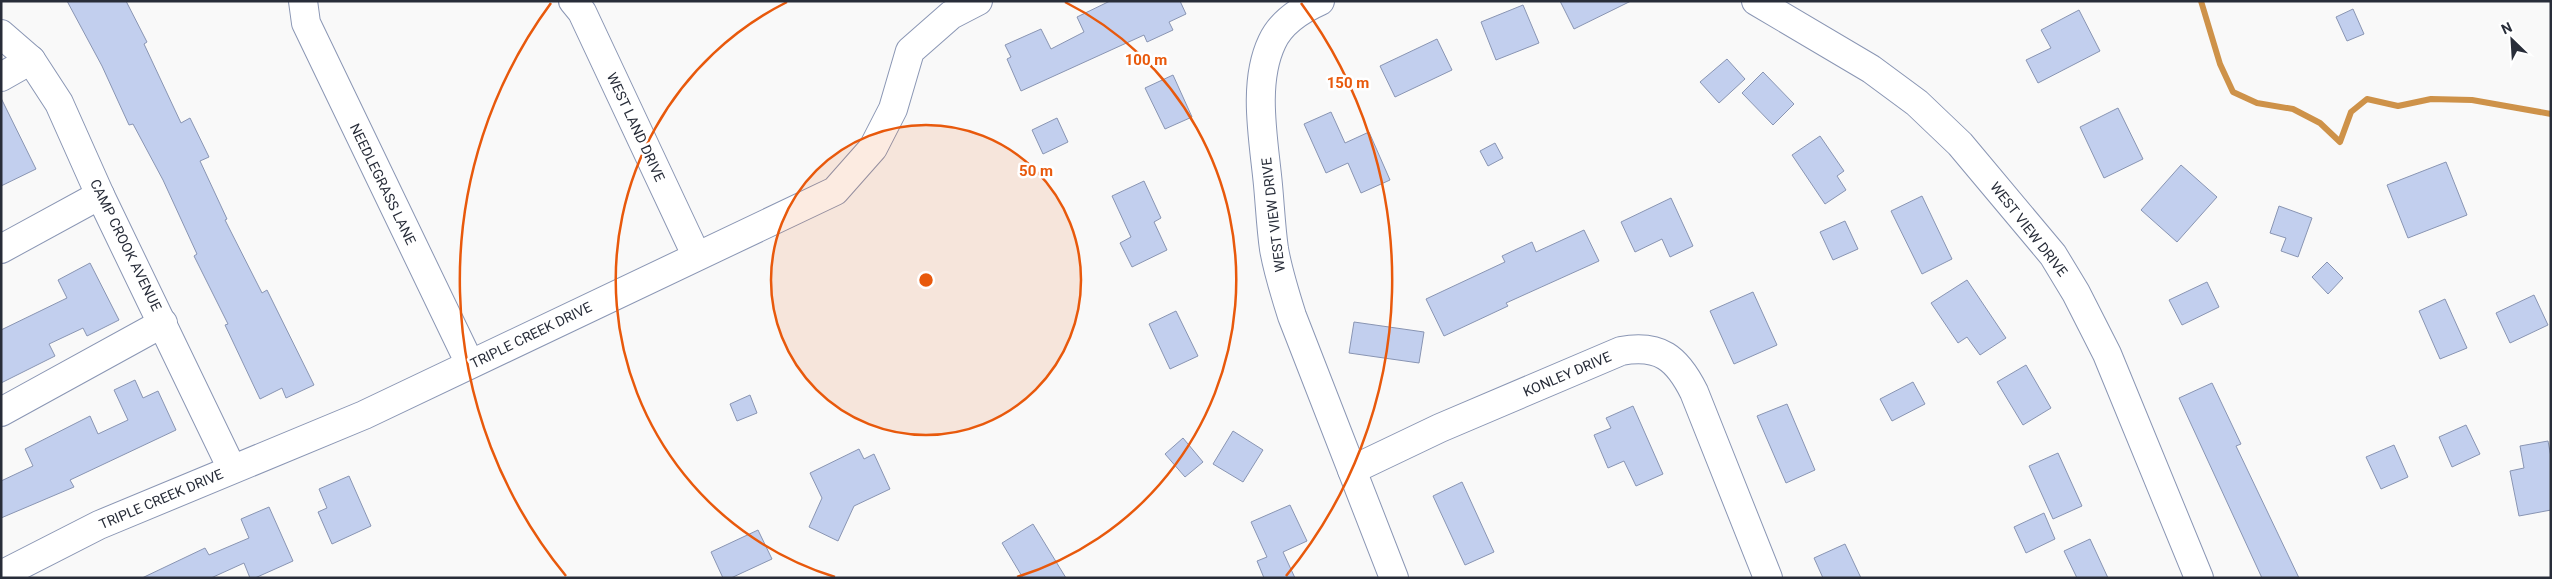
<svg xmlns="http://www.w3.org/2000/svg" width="2552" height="579" font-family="Roboto,sans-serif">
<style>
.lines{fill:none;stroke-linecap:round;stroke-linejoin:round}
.stream{stroke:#ce9249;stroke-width:6}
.building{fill:#c2cfee;stroke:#8995b3}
.minor-casing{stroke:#8a96b4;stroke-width:30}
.minor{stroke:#fff;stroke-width:28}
.ring{fill:none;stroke:#e8590c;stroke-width:2.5}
.labels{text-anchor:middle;stroke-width:5;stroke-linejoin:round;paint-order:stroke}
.street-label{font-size:14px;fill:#282d39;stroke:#fff}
.centre{fill:#e8590c;stroke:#fff;stroke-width:2.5}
.ring-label{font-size:15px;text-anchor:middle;font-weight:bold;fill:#e8590c;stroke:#fff;stroke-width:5;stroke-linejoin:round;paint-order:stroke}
</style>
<rect width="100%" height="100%" fill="#f9f9f9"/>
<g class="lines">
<polyline class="stream" points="2201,1 2220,64 2233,92 2257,103 2293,109 2320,123 2340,142 2351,112 2367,99 2398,106 2431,99 2472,100 2551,114"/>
</g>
<g class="building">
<polygon points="67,1 126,1 147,42 144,44 181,123 190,118 209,157 200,161 227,219 225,220 262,293 267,290 314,385 286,398 282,388 260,399 225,325 228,324 194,256 197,254 163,180 133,124 129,125 102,66"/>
<polygon points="1110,1 1180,1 1186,14 1169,22 1173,30 1147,42 1144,35 1021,91 1007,59 1011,57 1005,45 1041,29 1051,49 1084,32 1077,17"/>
<polygon points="1560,1 1631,1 1574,29"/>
<polygon points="1523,5 1539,43 1496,60 1481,22"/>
<polygon points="2353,9 2364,34 2347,41 2336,17"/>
<polygon points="2079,10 2100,51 2038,83 2026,60 2051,48 2041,30"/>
<polygon points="1437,39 1452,70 1395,97 1380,66"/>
<polygon points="1727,59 1745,79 1719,103 1700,82"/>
<polygon points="1763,72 1794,104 1773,125 1742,93"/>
<polygon points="1173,75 1192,117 1165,129 1145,88"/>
<polygon points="1,98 36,169 1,186"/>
<polygon points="2118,108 2143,159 2104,178 2080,127"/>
<polygon points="1331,112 1345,143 1369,132 1390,180 1361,193 1348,163 1326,173 1304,124"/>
<polygon points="1057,118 1068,142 1043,154 1032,130"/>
<polygon points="1820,136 1844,171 1837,176 1846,190 1825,204 1792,155"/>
<polygon points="1495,143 1503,158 1488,166 1480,151"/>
<polygon points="2446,162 2467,215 2408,238 2387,185"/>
<polygon points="2181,165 2217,197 2177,242 2141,210"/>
<polygon points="1144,181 1161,218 1154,222 1167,250 1132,267 1120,243 1131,237 1112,196"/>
<polygon points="1922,196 1952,259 1922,274 1891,211"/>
<polygon points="1671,198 1693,246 1670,257 1662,239 1635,252 1621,222"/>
<polygon points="2279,206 2312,218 2298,257 2281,251 2286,238 2270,233"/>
<polygon points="1845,221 1858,249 1833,260 1820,232"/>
<polygon points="1584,230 1599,261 1506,303 1508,306 1444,336 1426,299 1505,262 1502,256 1532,242 1536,252"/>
<polygon points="2327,262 2343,278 2328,294 2312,277"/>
<polygon points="90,263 119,320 87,336 83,328 49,344 55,356 1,383 1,330 67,298 58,280"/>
<polygon points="1967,280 2006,338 1980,355 1967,337 1958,343 1931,303"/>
<polygon points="2207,282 2219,307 2182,325 2169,300"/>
<polygon points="1753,292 1777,345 1734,364 1710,311"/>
<polygon points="2534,295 2548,325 2510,343 2496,313"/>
<polygon points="2445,299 2467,348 2440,359 2419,311"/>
<polygon points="1176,311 1198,356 1170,369 1149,324"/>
<polygon points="1354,322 1424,332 1419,363 1349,353"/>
<polygon points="2026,365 2051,408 2023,425 1997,382"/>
<polygon points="135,380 143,398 158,391 176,430 70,480 74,487 1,518 1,481 33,466 25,449 90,416 98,434 128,420 114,390"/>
<polygon points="1913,382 1925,404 1892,421 1880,399"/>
<polygon points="2212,383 2241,444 2236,446 2299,578 2262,578 2179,398"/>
<polygon points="750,395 757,413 737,421 730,404"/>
<polygon points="1787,404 1815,470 1786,483 1757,416"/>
<polygon points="1633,406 1663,474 1636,486 1624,461 1608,468 1594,435 1611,428 1606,418"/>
<polygon points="2466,425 2480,454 2452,467 2439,437"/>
<polygon points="1233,431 1263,450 1243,482 1213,464"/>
<polygon points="1183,438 1203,462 1185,477 1165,454"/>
<polygon points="2548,441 2551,457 2551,510 2519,516 2510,471 2524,468 2520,446"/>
<polygon points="2394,445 2408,477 2381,489 2366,457"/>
<polygon points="859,449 864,459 874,454 890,489 854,506 838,541 809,527 822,498 810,473"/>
<polygon points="2058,453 2082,506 2053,519 2029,466"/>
<polygon points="349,476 371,526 332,544 318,512 327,508 319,489"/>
<polygon points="1462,482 1494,552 1465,565 1433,496"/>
<polygon points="1290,505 1307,541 1283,552 1295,578 1264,578 1257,561 1267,557 1251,522"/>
<polygon points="269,507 293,561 255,578 250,578 244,563 211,578 142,578 205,548 209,555 249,538 241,519"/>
<polygon points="2044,513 2055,539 2026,553 2014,527"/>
<polygon points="1033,524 1066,578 1023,578 1002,543"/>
<polygon points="758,530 772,559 731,578 723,578 711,552"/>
<polygon points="2090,539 2108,578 2077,578 2064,551"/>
<polygon points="1845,544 1861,578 1823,578 1814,558"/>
</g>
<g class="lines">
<defs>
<g id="minor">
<polyline points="303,1 306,23 470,364"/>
<polyline points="573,1 582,12 696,255"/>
<path d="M1320 1C1300 10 1281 22 1272 42 1252 84 1264 141 1268 185 1270 206 1271 228 1274 249 1278 272 1285 294 1292 316L1394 578"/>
<polyline points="1756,1 1871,69 1917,103 1960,144 2053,255 2076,293 2107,354 2199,578"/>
<polyline points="1,34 31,60 59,103 100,195 232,469"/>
<polyline points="1,77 31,60"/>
<polyline points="1,249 100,195"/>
<polyline points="1,412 163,323"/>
<path d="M1352 470 1440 428 1621 351C1660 344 1677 358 1694 392L1768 578"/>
<polyline points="1,575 99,525 364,415 835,191 873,148 893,109 910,51 951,15 978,1"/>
</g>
</defs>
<use href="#minor" class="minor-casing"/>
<use href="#minor" class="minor"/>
</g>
<circle cx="926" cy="280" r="155" fill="#e8590c" fill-opacity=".12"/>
<g class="ring">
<circle cx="926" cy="280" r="155"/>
<path d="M835 577A311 311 0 0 1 787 2M1065 2A311 311 0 0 1 1017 577"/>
<path d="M566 576A466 466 0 0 1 551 3M1301 3A466 466 0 0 1 1286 576"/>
</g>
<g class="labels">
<g class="street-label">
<text transform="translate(636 127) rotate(65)" y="5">WEST LAND DRIVE</text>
<text transform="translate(383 184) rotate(64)" y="5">NEEDLEGRASS LANE</text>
<text transform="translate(1273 215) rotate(-97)" y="5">WEST VIEW DRIVE</text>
<text transform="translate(2029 229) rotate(52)" y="5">WEST VIEW DRIVE</text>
<text transform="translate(126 245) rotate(64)" y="5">CAMP CROOK AVENUE</text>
<text transform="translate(531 335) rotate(-26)" y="5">TRIPLE CREEK DRIVE</text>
<text transform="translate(1567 374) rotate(-23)" y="5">KONLEY DRIVE</text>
<text transform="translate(161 499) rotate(-23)" y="5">TRIPLE CREEK DRIVE</text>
</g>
</g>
<circle cx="926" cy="280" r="8" class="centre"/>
<g class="ring-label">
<text x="1146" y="65">100 m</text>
<text x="1348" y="88">150 m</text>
<text x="1036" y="176">50 m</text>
</g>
<rect width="2552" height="579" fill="none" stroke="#282d39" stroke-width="5"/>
<g transform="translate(2512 40) rotate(335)" stroke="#ffffff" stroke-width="4" paint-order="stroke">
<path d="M0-4L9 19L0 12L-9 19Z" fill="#282d39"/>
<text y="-8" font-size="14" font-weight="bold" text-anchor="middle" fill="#282d39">N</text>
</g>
</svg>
